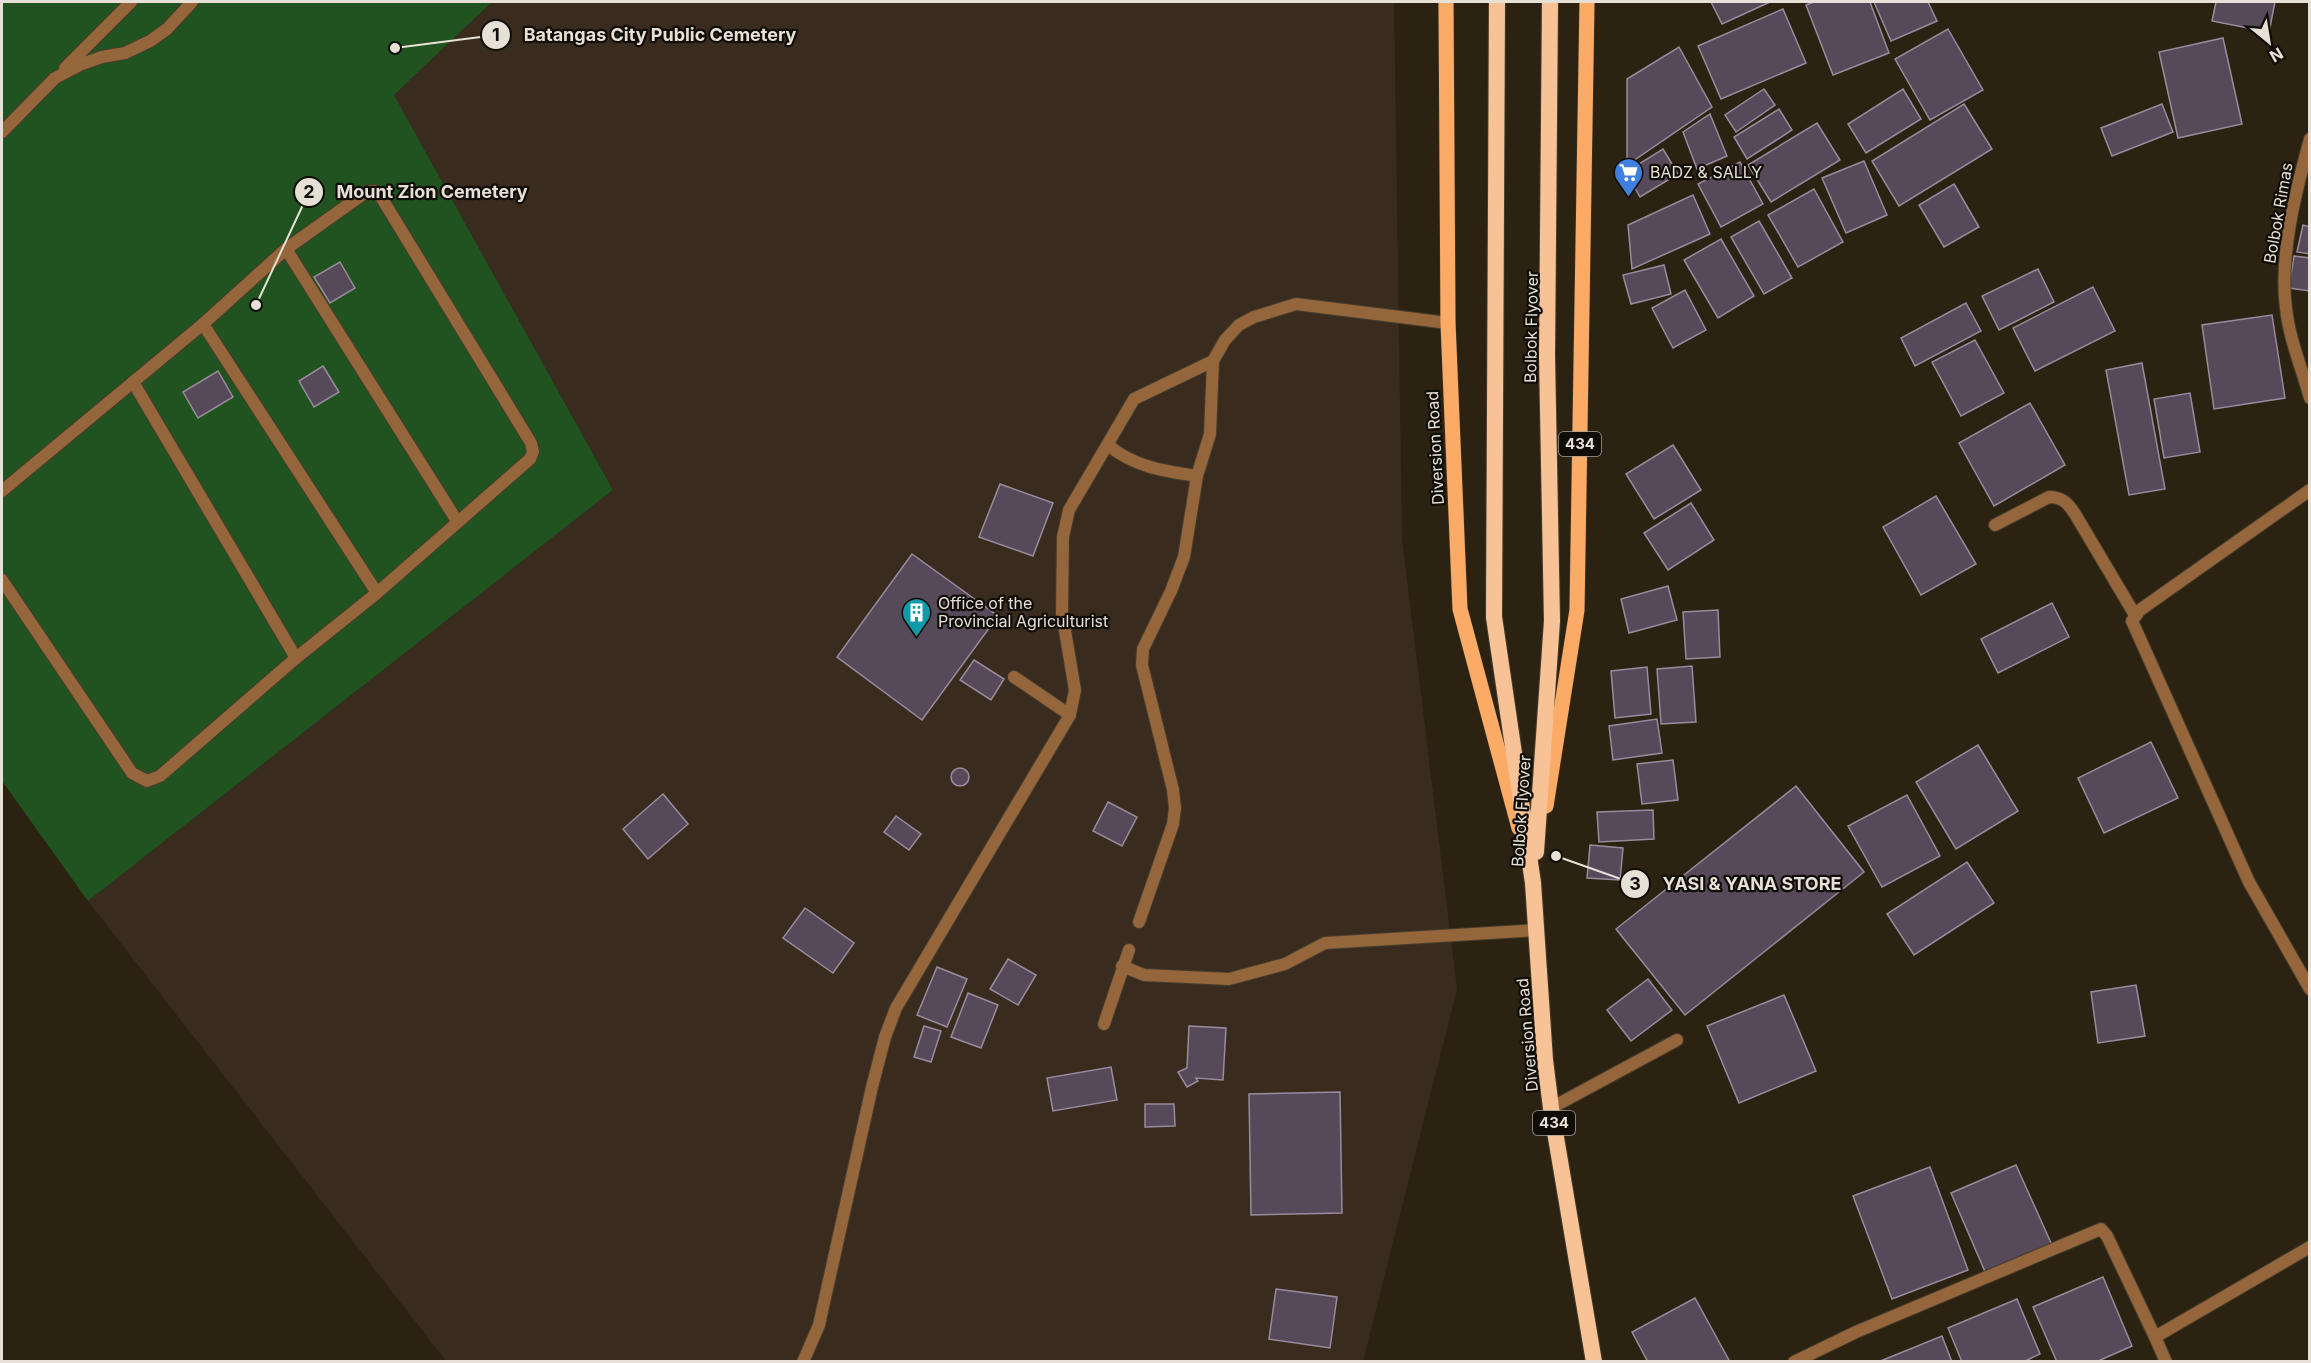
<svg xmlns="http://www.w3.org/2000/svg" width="2311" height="1363" font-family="Inter,sans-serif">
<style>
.commercial{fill:#392c1f}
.green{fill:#20531f}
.building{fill:#564a5a;stroke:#998b9d;stroke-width:1.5}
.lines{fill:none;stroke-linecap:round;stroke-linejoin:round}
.service-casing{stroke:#453d2d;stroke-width:14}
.minor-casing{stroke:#453d2d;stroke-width:14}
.primary-casing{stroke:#453d2d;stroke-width:16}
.trunk-casing{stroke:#453d2d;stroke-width:18}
.service{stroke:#95653b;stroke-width:12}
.minor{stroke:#95653b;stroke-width:12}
.primary{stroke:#fbab65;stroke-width:15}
.trunk{stroke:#f6c296;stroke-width:16}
.labels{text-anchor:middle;stroke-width:4.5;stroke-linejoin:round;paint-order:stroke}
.shield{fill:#100c06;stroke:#a6a098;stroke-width:1.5}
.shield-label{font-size:15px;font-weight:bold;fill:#e6e0d6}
.poi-label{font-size:16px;fill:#e6e0d6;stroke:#100c06;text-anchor:start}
.street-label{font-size:16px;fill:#e6e0d6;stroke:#100c06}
.leader{fill:none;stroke:#e6e0d6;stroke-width:2}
.callout-dot{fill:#e6e0d6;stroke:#100c06;stroke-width:2}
.mark-label{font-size:18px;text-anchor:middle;font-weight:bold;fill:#111}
.callout-label{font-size:18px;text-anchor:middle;font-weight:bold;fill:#e6e0d6;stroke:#100c06;stroke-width:4.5;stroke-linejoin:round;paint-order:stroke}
</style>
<rect width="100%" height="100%" fill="#2b2212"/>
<polygon class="commercial" points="492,2 1394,2 1402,539 1457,989 1363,1361 446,1361 88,901 613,490 394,95"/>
<polygon class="green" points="2,2 492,2 394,95 613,490 88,901 2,781"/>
<g class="building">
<polygon points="1711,2 1770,2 1722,24"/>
<polygon points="1814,2 1870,2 1889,53 1833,75 1806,5"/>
<polygon points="1874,2 1928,2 1937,21 1891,41"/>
<polygon points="2216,2 2275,2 2269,32 2212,21"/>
<polygon points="1783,9 1806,63 1721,99 1698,46"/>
<polygon points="1948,29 1983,90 1930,120 1895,59"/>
<polygon points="2223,38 2242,124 2178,138 2159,52"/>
<polygon points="1679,47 1712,107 1627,165 1627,79"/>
<polygon points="1764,89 1775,105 1736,132 1725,115"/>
<polygon points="1903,89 1921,119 1866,153 1848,124"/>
<polygon points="1964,104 1992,149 1899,206 1872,161"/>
<polygon points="2162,104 2173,132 2112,156 2101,128"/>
<polygon points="1779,109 1792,130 1747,159 1734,137"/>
<polygon points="1710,114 1727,156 1697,169 1683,132"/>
<polygon points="1817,123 1840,160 1771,202 1748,165"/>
<polygon points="1663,149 1678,174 1640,197 1626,172"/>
<polygon points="1864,161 1887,215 1846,233 1822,178"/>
<polygon points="1740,162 1763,204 1721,227 1698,184"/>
<polygon points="1954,184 1979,227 1944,247 1919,205"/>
<polygon points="1814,189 1843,242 1798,267 1768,215"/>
<polygon points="1693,195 1710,234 1632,269 1628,225"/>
<polygon points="1759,221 1792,278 1764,294 1731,237"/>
<polygon points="2303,225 2310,227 2310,254 2297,252"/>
<polygon points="1721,239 1754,296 1718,318 1684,260"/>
<polygon points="2294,256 2310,258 2310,291 2289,288"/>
<polygon points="340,262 355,288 330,303 314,277"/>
<polygon points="1664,265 1671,294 1631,304 1623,275"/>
<polygon points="2038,269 2054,302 1999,330 1982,296"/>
<polygon points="2093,287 2115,331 2035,371 2013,328"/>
<polygon points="1685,290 1706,330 1673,348 1652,308"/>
<polygon points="1966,303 1981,331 1915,366 1901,338"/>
<polygon points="2272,315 2285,398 2214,409 2202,325"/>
<polygon points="1975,340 2004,393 1961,416 1932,362"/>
<polygon points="2142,363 2165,489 2129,495 2106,370"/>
<polygon points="323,366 339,392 314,407 299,381"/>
<polygon points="218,371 233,397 198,418 183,392"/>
<polygon points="2190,393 2200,452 2164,458 2154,399"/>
<polygon points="2030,403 2065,465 1994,506 1959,443"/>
<polygon points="1673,445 1701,490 1654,519 1626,474"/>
<polygon points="1000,484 1053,503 1033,556 979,537"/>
<polygon points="1936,496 1976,564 1921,595 1883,527"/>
<polygon points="1691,503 1714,540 1668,570 1644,533"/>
<polygon points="912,554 998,616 922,720 837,657"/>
<polygon points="1668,586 1677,620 1629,633 1621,599"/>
<polygon points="2052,603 2069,637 1998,673 1981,639"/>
<polygon points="1718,610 1720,657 1686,659 1683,612"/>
<polygon points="974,660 1004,679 991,700 960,680"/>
<polygon points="1692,666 1696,722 1661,724 1657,669"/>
<polygon points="1647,667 1651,714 1615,718 1611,671"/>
<polygon points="1657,719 1662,753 1613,760 1609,726"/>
<polygon points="2151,742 2178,798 2104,833 2078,778"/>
<polygon points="1978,745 2018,811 1956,849 1916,782"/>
<polygon points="1673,760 1678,800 1642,804 1637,764"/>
<circle cx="960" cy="777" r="9"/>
<polygon points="1796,786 1864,872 1685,1015 1616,929"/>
<polygon points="663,794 688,824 648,859 623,829"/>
<polygon points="1907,795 1940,856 1882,887 1848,826"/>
<polygon points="1108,802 1137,817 1122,846 1093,831"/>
<polygon points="1653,810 1654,839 1599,842 1597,812"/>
<polygon points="896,816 921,834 909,850 884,832"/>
<polygon points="1590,845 1623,848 1620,880 1587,878"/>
<polygon points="1967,862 1994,903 1914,955 1887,914"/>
<polygon points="805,908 854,943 833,973 783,938"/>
<polygon points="1008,959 1036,975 1018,1005 990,989"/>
<polygon points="937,967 967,979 947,1027 917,1015"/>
<polygon points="1648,979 1672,1010 1631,1041 1607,1010"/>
<polygon points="2136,985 2145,1036 2098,1043 2091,992"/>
<polygon points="968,993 998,1005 981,1048 951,1037"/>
<polygon points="1784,995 1816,1071 1739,1103 1707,1026"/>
<polygon points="924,1026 941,1031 931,1062 914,1057"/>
<polygon points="1189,1026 1226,1028 1223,1080 1196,1078 1198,1081 1187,1087 1178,1072 1187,1068"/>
<polygon points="1111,1067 1117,1100 1053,1111 1047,1078"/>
<polygon points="1340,1092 1342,1213 1251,1215 1249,1094"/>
<polygon points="1145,1104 1174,1104 1175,1126 1145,1127"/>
<polygon points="2016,1165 2052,1245 1986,1274 1951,1193"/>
<polygon points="1930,1167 1968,1270 1892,1299 1853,1196"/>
<polygon points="2103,1277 2132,1346 2096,1362 2057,1362 2033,1307"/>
<polygon points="1276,1289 1337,1297 1330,1348 1269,1339"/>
<polygon points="1695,1298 1730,1362 1648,1362 1632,1332"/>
<polygon points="2017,1299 2040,1354 2023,1362 1962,1362 1948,1328"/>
<polygon points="1942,1336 1952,1362 1878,1362"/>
</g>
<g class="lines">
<defs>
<g id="service">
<polyline points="65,68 131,2"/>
<polyline points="2,132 55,78 82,64 102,57 125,53 150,41 167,29 192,2"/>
<polyline points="286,249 457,521"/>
<polyline points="203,324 377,593"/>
<polyline points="133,382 296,658"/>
<path d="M1108 445C1134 467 1164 471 1197 476"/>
<polyline points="2,491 203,324 286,249 366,192 374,191 381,197 531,443 533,452 530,459 377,593 296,658 160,776 147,781 132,773 2,580"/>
<polyline points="1014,677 1070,715"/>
<polyline points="1139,922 1173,824 1175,808 1173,790 1142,665 1143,649 1171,591 1184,557 1197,476 1210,434 1213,361 1225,340 1239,325 1254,317 1296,304 1448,323"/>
<polyline points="1122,966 1144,975 1229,979 1285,964 1325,943 1537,930"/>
<polyline points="1104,1024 1129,950"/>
<polyline points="1551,1108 1677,1040"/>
<polyline points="803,1362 819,1325 872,1087 885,1037 896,1008 1070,715 1075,690 1062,613 1063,537 1069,510 1134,399 1213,361"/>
</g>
<g id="minor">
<path d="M2310 139C2296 190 2279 256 2286 308 2289 338 2302 369 2310 398"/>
<polyline points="2310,490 2140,610 2132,621 2249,882 2310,989"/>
<path d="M1995 525 2049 497C2062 497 2068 503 2075 514L2135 615"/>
<polyline points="1794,1362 1856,1332 2101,1229 2107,1236 2155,1337"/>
<polyline points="2166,1362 2155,1337 2310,1247"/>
</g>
<g id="primary">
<polyline points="1446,2 1448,323 1460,609 1519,828"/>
<polyline points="1546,806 1577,610 1587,2"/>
</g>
<g id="trunk">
<polyline points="1497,2 1494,617 1533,883 1545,1060 1551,1108 1594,1362"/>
<polyline points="1536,852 1552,621 1547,356 1550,2"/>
</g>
</defs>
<use href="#service" class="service-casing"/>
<use href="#minor" class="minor-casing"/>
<use href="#primary" class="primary-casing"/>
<use href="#trunk" class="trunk-casing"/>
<use href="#service" class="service"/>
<use href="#minor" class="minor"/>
<use href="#primary" class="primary"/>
<use href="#trunk" class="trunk"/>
</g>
<defs>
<symbol id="supermarket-pin" viewBox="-11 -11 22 30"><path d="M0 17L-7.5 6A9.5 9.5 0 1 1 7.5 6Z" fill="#3f7fe0" stroke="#100c06"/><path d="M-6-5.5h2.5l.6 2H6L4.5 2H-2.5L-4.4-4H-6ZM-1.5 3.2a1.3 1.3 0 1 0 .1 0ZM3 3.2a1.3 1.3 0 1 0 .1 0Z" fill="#fff"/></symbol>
<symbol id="building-pin" viewBox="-11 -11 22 30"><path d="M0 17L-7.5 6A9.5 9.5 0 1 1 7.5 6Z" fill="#0f9aa8" stroke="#100c06"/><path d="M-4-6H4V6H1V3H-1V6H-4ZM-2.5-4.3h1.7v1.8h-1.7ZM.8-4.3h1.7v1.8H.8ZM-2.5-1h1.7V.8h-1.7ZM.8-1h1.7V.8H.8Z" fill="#fff"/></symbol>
</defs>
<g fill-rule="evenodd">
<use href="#supermarket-pin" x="1612" y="156" width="33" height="45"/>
<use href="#building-pin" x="900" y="596" width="33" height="45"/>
</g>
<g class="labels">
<g class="shield">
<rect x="1559" y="432" width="42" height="24" rx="4.5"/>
<rect x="1533" y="1111" width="42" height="24" rx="4.5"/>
</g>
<g class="shield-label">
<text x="1580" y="449">434</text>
<text x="1554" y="1128">434</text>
</g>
<g class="poi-label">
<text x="1650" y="178">BADZ &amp; SALLY</text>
<text x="938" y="609">Office of the<tspan x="938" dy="18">Provincial Agriculturist</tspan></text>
</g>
<g class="street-label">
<text transform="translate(2278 213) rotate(-80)" y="6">Bolbok Rimas</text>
<text transform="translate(1531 327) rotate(-89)" y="6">Bolbok Flyover</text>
<text transform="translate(1435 448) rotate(-93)" y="6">Diversion Road</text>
<text transform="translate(1521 811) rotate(-86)" y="6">Bolbok Flyover</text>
<text transform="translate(1527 1035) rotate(-95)" y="6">Diversion Road</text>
</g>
</g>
<path class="leader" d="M395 48L496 35M256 305L309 192M1556 856L1635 884"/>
<g class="callout-dot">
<circle cx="395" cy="48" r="6"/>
<circle cx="256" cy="305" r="6"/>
<circle cx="1556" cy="856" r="6"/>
<circle cx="496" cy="35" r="15"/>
<circle cx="309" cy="192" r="15"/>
<circle cx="1635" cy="884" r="15"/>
</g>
<g class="mark-label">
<text x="496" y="41">1</text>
<text x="309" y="198">2</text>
<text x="1635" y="890">3</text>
</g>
<g class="callout-label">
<text x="660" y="41">Batangas City Public Cemetery</text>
<text x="432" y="198">Mount Zion Cemetery</text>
<text x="1752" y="890">YASI &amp; YANA STORE</text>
</g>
<rect width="2311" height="1363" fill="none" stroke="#e6e0d6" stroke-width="6"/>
<g transform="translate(2269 42) rotate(150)" stroke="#100c06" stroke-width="4.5" paint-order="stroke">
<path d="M0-4.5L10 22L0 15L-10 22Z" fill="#e6e0d6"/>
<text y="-9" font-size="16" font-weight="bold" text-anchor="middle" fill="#e6e0d6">N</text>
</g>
</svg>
